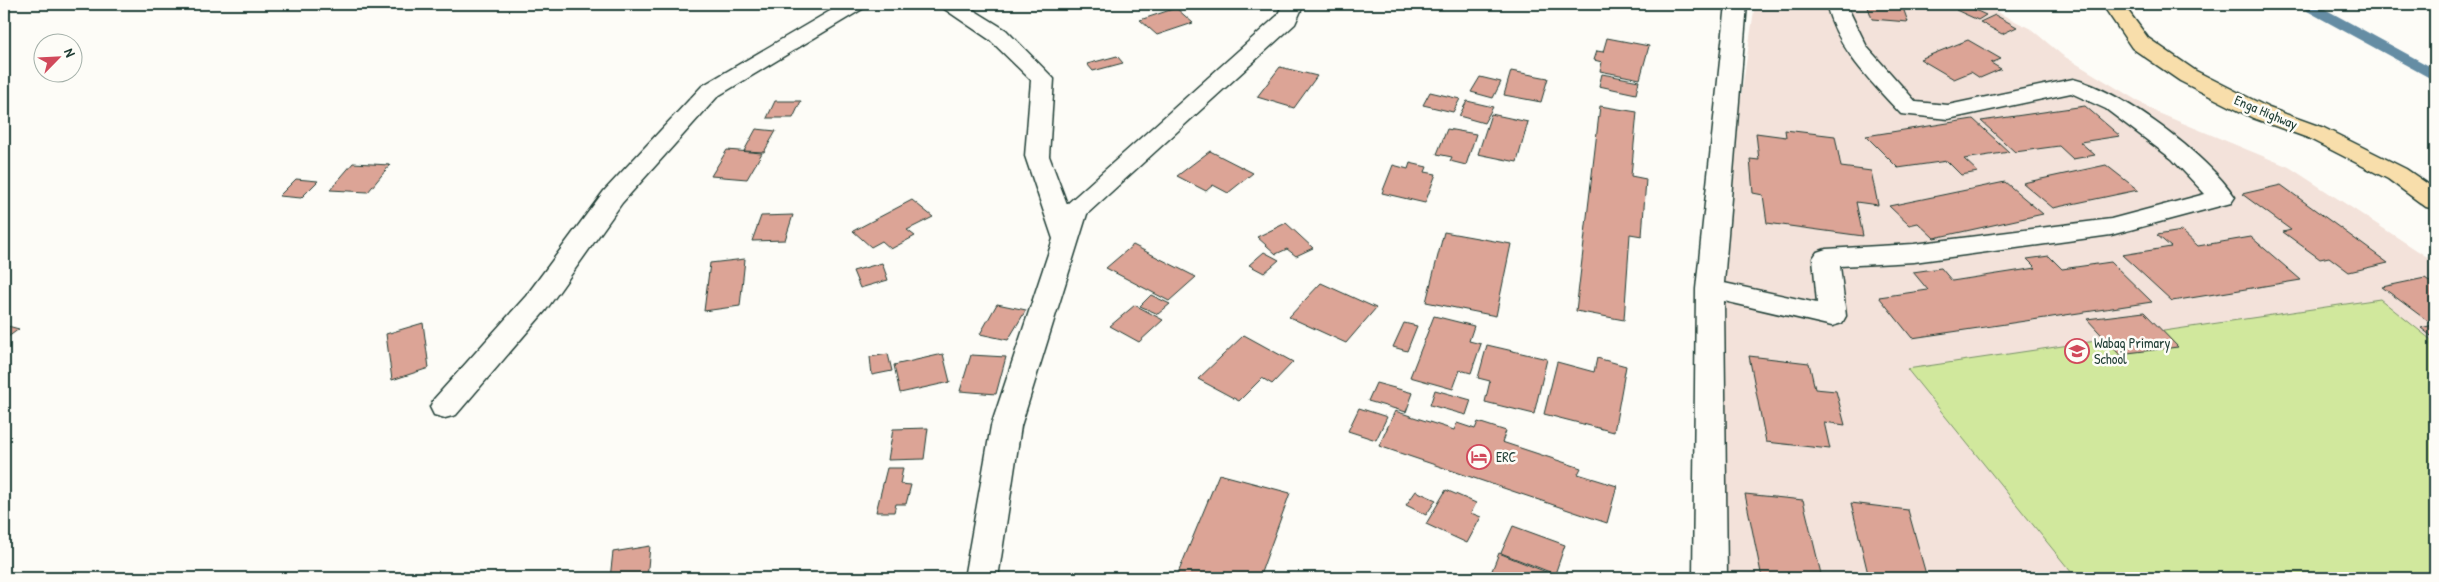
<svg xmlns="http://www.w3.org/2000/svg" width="2439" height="582" font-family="'Patrick Hand',sans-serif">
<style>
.built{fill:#f3e2da}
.green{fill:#d1e89d;stroke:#789268}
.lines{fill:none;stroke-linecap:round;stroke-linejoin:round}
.stream{stroke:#658da4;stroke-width:10}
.building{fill:#dca496;stroke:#1f3d34}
.minor-casing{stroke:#1f3d34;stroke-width:3}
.major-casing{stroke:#1f3d34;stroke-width:3}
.minor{fill:#fdfcf7;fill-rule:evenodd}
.major{fill:#f8deab;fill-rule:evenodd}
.labels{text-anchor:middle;stroke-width:5;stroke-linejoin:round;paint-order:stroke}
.street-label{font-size:14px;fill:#1f3d34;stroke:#fdfcf7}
.poi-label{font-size:14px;fill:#1f3d34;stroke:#fdfcf7;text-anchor:start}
</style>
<rect width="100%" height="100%" fill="#fdfcf7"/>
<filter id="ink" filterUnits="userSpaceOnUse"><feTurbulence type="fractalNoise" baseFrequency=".02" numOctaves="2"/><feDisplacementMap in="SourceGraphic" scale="10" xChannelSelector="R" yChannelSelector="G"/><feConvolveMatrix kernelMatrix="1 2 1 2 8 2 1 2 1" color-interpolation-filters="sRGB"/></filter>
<g filter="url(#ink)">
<polygon class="built" points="1755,4 1978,4 1989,8 2031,29 2062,55 2156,112 2289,167 2435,262 2435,578 1727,578 1719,440 1720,235"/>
<polygon class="green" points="2380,299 2435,343 2435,578 2076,578 1907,369"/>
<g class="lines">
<polyline class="stream" points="2305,4 2435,75"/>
</g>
<g class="building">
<polygon points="1867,4 1902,5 1908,22 1872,19"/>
<polygon points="1964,5 1986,15 1978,20 1956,10"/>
<polygon points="1176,8 1193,23 1157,35 1140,20"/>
<polygon points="1995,15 2017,27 2002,34 1980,22"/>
<polygon points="1607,38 1649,46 1640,79 1600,71 1602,62 1594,60 1597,51 1603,52"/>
<polygon points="1968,40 2001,59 1991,63 2001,69 1980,78 1971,72 1954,79 1920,59"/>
<polygon points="1117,56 1123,63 1093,71 1087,64"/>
<polygon points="1280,67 1317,76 1294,108 1257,97"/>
<polygon points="1511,71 1548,78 1541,102 1504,95"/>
<polygon points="1602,74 1639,81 1636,94 1599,86"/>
<polygon points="1480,77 1501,82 1493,98 1471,92"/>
<polygon points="1430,92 1460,99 1453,112 1423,105"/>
<polygon points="775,101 801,101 793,118 767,118"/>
<polygon points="1467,101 1493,107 1484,123 1459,116"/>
<polygon points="1600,106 1637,112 1631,176 1646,179 1642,236 1630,234 1624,320 1576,311"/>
<polygon points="2085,106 2120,136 2080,142 2095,155 2073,159 2059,146 2015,152 1981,121"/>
<polygon points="1491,114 1528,122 1517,162 1478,154"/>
<polygon points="1973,119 2009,152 1964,159 1978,172 1961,175 1947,161 1898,168 1866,136"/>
<polygon points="756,129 776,131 764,152 744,151"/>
<polygon points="1447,129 1476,134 1466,165 1450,161 1452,157 1437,154"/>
<polygon points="1785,130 1835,136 1841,167 1871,171 1878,205 1856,202 1863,236 1767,223 1763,195 1753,193 1750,159 1759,160 1756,133 1786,137"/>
<polygon points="727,150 762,153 747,179 711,176"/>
<polygon points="1210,151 1253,173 1228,193 1213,185 1206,191 1177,176"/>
<polygon points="353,163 390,165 368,192 330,190"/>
<polygon points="1410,163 1427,167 1425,172 1436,174 1425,203 1382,193 1393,165 1408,169"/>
<polygon points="2106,165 2138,190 2053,208 2023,183"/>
<polygon points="296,179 318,181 301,198 279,196"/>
<polygon points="2005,182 2043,214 1934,238 1918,223 1909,225 1889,206"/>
<polygon points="2281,185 2388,263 2349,272 2329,257 2320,259 2283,232 2291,230 2242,194"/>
<polygon points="912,200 933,217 907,230 915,236 891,249 882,241 871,247 853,231"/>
<polygon points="793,215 785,240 752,241 761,216"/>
<polygon points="1286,223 1313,248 1296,256 1287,249 1276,254 1257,237"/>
<polygon points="2182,231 2198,246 2251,237 2301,280 2172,301 2122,255 2171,247 2157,235"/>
<polygon points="1444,232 1511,244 1496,316 1426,302"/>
<polygon points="1133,245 1196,277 1169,301 1106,268"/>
<polygon points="1264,252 1279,260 1264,273 1249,265"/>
<polygon points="2049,256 2062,269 2111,262 2152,302 1912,338 1879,297 1928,290 1913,272 1941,268 1952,281 2036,268 2027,259"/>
<polygon points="745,259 740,306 704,311 710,263"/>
<polygon points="882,263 888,280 860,288 853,271"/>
<polygon points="2425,278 2435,285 2435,339 2421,328 2433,325 2382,287"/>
<polygon points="1321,283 1376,308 1346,343 1289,317"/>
<polygon points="1151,295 1170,304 1158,314 1140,306"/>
<polygon points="997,304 1026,310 1008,340 980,334"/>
<polygon points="1135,305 1163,320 1139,342 1110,326"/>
<polygon points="2144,312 2178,347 2119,354 2087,319"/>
<polygon points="1434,316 1474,326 1469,341 1481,344 1471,373 1460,370 1453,389 1410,377"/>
<polygon points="423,323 429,368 392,380 386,334"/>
<polygon points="1404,323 1417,326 1407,351 1393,347"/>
<polygon points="4,325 19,329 4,340"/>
<polygon points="1244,335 1293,362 1272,384 1262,378 1239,401 1198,379"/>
<polygon points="1487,345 1547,359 1534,414 1485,402 1490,381 1478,378"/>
<polygon points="888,354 892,371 872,375 870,357"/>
<polygon points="943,354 950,382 900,393 894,365"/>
<polygon points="971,355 1006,357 996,394 960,391"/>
<polygon points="1749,356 1809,363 1815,389 1836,391 1845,425 1824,422 1830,449 1766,442"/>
<polygon points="1597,358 1626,366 1614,432 1544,414 1557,362 1594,372"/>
<polygon points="1376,383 1413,393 1406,412 1368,401"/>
<polygon points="1435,390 1471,400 1466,415 1430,405"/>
<polygon points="1359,408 1387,417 1376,440 1348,431"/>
<polygon points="1395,411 1454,430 1457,423 1475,429 1478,422 1506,431 1502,442 1581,468 1578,474 1617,486 1607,523 1379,446"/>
<polygon points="928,428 924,459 888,460 893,429"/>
<polygon points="887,468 903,468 900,484 911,485 906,504 896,504 894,512 876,512"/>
<polygon points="1219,474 1290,493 1259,578 1176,578"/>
<polygon points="1446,490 1476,503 1471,513 1481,517 1467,543 1426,524"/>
<polygon points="1416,491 1436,500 1426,515 1406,505"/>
<polygon points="1745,494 1803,500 1822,578 1762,578"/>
<polygon points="1851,503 1908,510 1927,578 1869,578"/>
<polygon points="1513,526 1565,545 1555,574 1501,553"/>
<polygon points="650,546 647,578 610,578 613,552"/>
<polygon points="1499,553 1556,576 1555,578 1489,578"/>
</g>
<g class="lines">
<defs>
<g id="minor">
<polygon points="842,4 868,4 864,8 718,96 622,203 546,310 456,415 445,418 434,415 430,407 434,399 526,296 604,191 702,86"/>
<polygon points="940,4 964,4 1006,30 1054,79 1049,156 1067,204 1277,16 1283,4 1304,4 1295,24 1087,214 1021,426 998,578 964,578 991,426 1053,239 1025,156 1031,80 990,40 943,8"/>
<path d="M1726 4H1747L1724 283 1817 303 1813 258 1817 252 1826 249 1914 244 2111 219 2205 194 2172 159 2106 109 2071 93 1948 119 1901 114C1870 81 1837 48 1826 4H1846L1867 47 1916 102 1948 105 2073 79C2122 91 2207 155 2235 197L2231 203 2111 235 1914 262 1840 266 1846 316 1842 323 1832 326 1724 301 1727 578H1693L1696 289Z"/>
</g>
<polygon id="major" points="2102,4 2123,4 2148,38 2196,71 2269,108 2324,128 2406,169 2435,189 2435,209 2426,207 2388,179 2308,138 2253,118 2180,81 2132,48"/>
</defs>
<use href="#minor" class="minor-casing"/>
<use href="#major" class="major-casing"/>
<use href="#minor" class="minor"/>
<use href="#major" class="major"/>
</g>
</g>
<defs>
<symbol id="school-ring" viewBox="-11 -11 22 22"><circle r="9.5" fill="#fdfcf7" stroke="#d1495b" stroke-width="1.5"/><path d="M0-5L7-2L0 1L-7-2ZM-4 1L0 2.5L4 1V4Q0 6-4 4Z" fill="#d1495b"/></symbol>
<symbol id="hotel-ring" viewBox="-11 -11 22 22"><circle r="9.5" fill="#fdfcf7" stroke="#d1495b" stroke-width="1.5"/><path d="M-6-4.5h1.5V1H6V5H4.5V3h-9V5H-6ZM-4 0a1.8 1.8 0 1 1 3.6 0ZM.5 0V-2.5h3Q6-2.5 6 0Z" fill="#d1495b"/></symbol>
</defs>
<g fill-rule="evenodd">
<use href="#school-ring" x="2063" y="337" width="28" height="28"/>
<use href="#hotel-ring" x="1465" y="443" width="28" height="28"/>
</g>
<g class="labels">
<g class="street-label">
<text transform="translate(2266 112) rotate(23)" y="5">Enga Highway</text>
</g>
<g class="poi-label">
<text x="2094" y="348">Wabag Primary<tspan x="2094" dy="16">School</tspan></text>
<text x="1496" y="462">ERC</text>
</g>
</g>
<rect width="2439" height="582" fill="none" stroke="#fdfcf7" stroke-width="20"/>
<rect x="10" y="10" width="2419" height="562" fill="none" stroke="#1f3d34" stroke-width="2" filter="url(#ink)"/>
<g transform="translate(58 58) rotate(66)"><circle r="24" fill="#fdfcf7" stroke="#a4b0a9"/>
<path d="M0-4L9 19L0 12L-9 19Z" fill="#d1495b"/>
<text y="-8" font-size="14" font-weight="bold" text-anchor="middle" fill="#1f3d34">N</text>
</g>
</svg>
